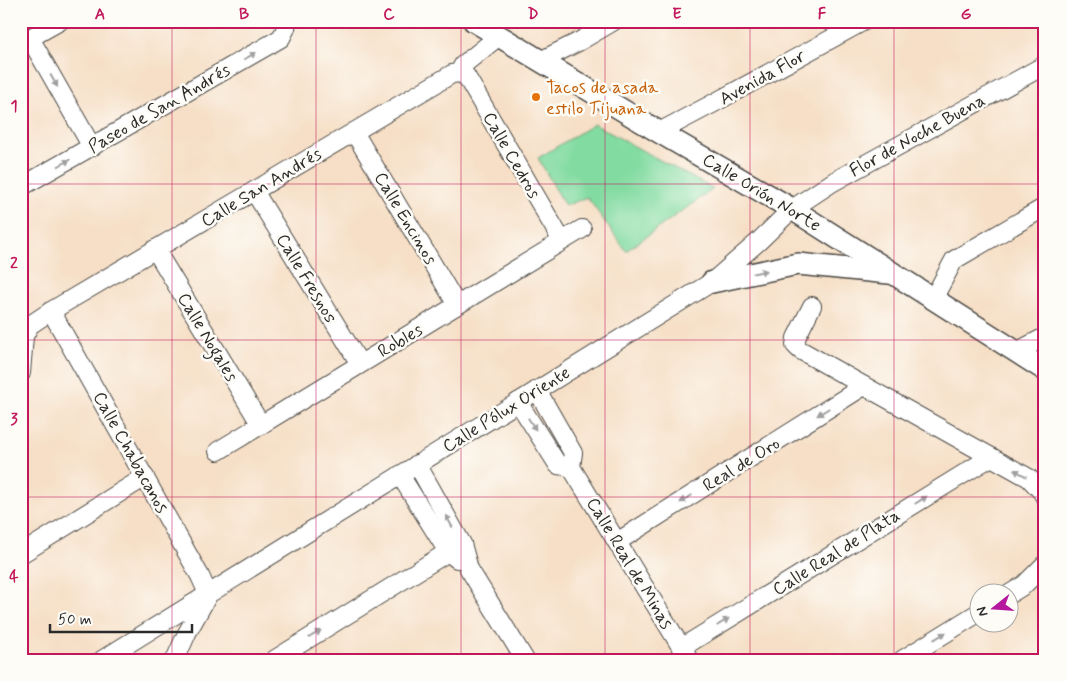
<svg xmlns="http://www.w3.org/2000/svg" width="1066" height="681" font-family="Mynerve,sans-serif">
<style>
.green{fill:#82dba1;stroke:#568366}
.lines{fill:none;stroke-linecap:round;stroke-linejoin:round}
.minor-casing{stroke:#494642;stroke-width:20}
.tertiary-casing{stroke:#494642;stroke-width:24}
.minor{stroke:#fff;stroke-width:18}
.tertiary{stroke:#fff;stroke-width:21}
.oneway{fill:#a0a0a0}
.grid{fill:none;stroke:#c2185b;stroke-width:1;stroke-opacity:0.55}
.food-dot{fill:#e8710a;stroke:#fdfcf7;stroke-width:2}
.labels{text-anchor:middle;stroke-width:5;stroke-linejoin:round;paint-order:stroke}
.street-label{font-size:18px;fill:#2b2b2b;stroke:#fdfcf7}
.food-label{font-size:18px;fill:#c56008;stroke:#fdfcf7;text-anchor:start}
.neatline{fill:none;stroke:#c2185b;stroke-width:2}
.grid-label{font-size:16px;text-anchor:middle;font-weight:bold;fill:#c2185b}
</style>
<rect width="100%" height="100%" fill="#fdfcf7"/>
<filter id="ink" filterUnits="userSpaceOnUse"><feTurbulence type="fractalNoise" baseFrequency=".02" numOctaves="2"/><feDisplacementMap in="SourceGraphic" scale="10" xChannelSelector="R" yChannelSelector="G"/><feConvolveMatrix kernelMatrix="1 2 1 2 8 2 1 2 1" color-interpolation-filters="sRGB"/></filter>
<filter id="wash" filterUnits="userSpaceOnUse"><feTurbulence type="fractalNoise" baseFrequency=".0096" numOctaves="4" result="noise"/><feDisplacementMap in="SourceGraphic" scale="20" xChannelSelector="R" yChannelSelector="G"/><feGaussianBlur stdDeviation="1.12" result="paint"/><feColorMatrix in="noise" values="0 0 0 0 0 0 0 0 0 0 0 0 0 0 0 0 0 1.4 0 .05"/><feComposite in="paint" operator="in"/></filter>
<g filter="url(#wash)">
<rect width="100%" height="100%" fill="#f6dfc6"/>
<polygon class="green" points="594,124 713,189 626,251 587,197 565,206 538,158"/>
</g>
<g filter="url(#ink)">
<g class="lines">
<defs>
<g id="minor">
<polyline points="30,38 92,147"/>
<polyline points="21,43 60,21"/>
<polyline points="540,61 580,41 614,21"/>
<polyline points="459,73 466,76 562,241"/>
<polyline points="459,73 463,65 499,36"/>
<polyline points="354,132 457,305"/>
<polyline points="659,132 714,103 864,21"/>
<polyline points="21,187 281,38 286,28 287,21"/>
<polyline points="254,191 360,364"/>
<polyline points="155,249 261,425"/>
<polyline points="933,299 954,260 1045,207"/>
<polyline points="812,306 796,338 795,345 800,350 1029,478 1042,492 1045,497"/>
<polyline points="51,311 200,576 208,594"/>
<polyline points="1016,352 1045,337"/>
<polyline points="21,373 24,336 30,325 51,311 452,74 459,73"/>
<polyline points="537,390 573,453 571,467 689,660"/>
<polyline points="518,402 558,465 571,467"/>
<polyline points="218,451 582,229"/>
<polyline points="417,464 462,544 469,569 525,660"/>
<polyline points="400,475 448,552 457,559"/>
<polyline points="617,542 864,386"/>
<polyline points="21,554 145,477"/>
<polyline points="1008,595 1024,585 1045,564"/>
<polyline points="681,648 991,457"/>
<polyline points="102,660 712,282 758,242 792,209 833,182 1045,65"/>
<polyline points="175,660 187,633 207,597"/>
<polyline points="274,660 448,552 462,544"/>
<polyline points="902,660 978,613"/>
</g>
<g id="tertiary">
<polyline points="474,21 659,132 792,209 1045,370"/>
<polyline points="712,282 798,264 889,273"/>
</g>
</defs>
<use href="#minor" class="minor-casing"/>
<use href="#tertiary" class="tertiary-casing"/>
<use href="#minor" class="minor"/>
<use href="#tertiary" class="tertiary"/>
</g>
<defs><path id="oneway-solid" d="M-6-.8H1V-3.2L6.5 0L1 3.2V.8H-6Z" transform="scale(1.25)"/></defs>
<g class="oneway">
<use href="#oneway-solid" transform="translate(250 56) rotate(-30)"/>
<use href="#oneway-solid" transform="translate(54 81) rotate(60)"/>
<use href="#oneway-solid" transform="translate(64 163) rotate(-30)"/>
<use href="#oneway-solid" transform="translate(760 272) rotate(-12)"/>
<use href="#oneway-solid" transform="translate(823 412) rotate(148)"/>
<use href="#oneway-solid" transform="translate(532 424) rotate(57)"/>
<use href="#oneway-solid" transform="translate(1020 473) rotate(-151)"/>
<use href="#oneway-solid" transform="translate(686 499) rotate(148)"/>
<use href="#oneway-solid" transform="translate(921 500) rotate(-32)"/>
<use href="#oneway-solid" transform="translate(449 521) rotate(-119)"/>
<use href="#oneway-solid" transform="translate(723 622) rotate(-32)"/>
<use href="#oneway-solid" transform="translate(315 634) rotate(-32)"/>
<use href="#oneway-solid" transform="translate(940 636) rotate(-31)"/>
</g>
</g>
<path class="grid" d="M172 21V660M316 21V660M461 21V660M605 21V660M750 21V660M894 21V660M21 184H1045M21 340H1045M21 497H1045"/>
<circle class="food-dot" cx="536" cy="97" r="5"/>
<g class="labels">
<g class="street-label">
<text transform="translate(762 77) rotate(-29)" y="6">Avenida Flor</text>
<text transform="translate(159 108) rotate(-30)" y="6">Paseo de San Andrés</text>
<text transform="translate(917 135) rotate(-29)" y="6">Flor de Noche Buena</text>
<text transform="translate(512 155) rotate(60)" y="6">Calle Cedros</text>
<text transform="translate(261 187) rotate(-31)" y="6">Calle San Andrés</text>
<text transform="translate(762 192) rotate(31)" y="6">Calle Orión Norte</text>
<text transform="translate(406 218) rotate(59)" y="6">Calle Encinos</text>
<text transform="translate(307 278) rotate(59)" y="6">Calle Fresnos</text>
<text transform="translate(208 337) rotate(59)" y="6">Calle Nogales</text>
<text transform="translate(400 340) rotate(-31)" y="6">Robles</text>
<text transform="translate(506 409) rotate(-32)" y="6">Calle Pólux Oriente</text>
<text transform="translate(131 452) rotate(61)" y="6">Calle Chabacanos</text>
<text transform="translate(741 464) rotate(-32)" y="6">Real de Oro</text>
<text transform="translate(836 552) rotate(-32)" y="6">Calle Real de Plata</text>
<text transform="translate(630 563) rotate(59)" y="6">Calle Real de Minas</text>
</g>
<g class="food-label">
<text x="546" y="93">Tacos de asada<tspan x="546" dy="21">estilo Tijuana</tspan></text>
</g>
</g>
<rect width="1066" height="681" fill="none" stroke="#fdfcf7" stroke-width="55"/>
<g transform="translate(994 608) rotate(253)"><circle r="24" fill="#fdfcf7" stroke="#a9a8a5"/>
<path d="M0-4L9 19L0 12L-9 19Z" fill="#b5179e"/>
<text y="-8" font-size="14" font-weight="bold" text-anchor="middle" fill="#2b2b2b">N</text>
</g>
<path d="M50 624v8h142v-8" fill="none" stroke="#2b2b2b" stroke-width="2.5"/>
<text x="58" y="624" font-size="15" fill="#2b2b2b" stroke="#fdfcf7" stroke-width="4" paint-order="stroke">50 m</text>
<rect x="28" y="28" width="1010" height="626" class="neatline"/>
<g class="grid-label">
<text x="100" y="19">A</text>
<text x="244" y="19">B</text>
<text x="389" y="19">C</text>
<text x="533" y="19">D</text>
<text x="677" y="19">E</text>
<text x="822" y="19">F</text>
<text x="966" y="19">G</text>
<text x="14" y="111">1</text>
<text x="14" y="268">2</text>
<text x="14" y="424">3</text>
<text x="14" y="581">4</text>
</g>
</svg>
